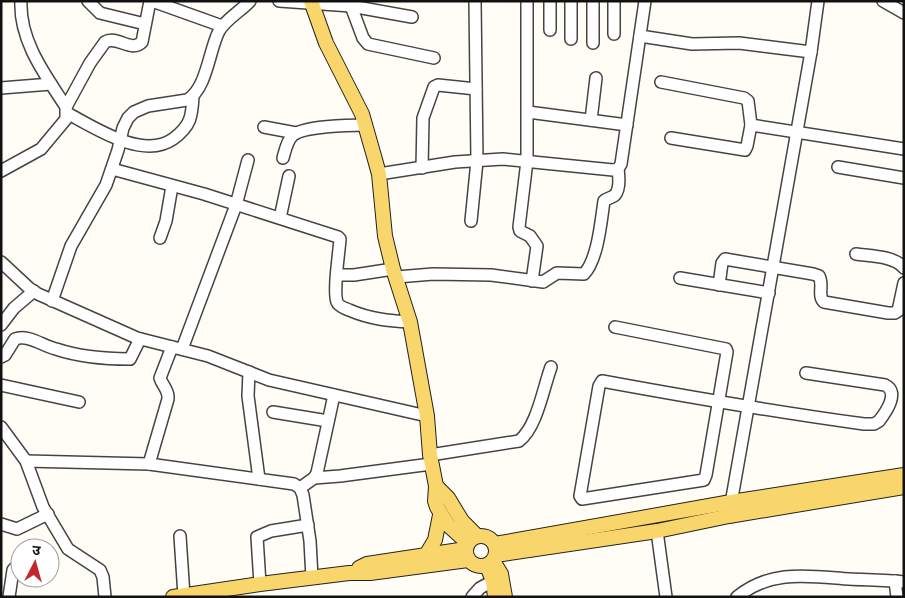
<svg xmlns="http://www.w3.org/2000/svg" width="905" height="598" font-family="'Libre Baskerville','Noto Sans Devanagari',serif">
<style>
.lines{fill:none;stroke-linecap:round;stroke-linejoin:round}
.minor-casing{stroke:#444;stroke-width:14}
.major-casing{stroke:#222;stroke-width:16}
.minor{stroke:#fff;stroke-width:11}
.major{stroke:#f9d66b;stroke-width:14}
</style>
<rect width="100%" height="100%" fill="#fffdf5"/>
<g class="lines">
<defs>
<g id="minor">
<polyline points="88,1 100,13 145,24"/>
<polyline points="152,1 222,26"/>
<polyline points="279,1 351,6 412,17"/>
<polyline points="527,1 527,161 519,227 520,231 530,236 537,246 532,281"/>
<polyline points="571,1 571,39"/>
<polyline points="593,1 593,43"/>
<polyline points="883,1 904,13"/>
<polyline points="351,6 363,38 368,44 434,58"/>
<polyline points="550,30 550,1"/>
<polyline points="614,34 614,1"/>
<polyline points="640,36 692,44 739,43 811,52"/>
<polyline points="661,82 744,98 748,101 751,125 904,149"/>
<polyline points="1,88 51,84"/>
<path d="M66 107 90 63 105 42C117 35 131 53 142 42L150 1"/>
<polyline points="528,112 627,125"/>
<path d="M67 113C95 128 143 160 173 139 191 126 192 116 193 96"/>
<polyline points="591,120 596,78"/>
<polyline points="264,127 296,133"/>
<polyline points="671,138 745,150 747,146 751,125"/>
<path d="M283 158C285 151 287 141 292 136 301 126 351 125 366 125"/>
<polyline points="838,167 904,178"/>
<polyline points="422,168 423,118 434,87 438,85 476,89"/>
<path d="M112 169 204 194 338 237 340 239C339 253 333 291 337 302 339 307 345 308 349 310 370 319 389 321 410 322"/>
<path d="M1 171 41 149 66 119V107C46 76 19 41 21 1"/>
<polyline points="379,174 455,162 503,159 613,170 618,169 621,164 645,1"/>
<polyline points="280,218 289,176"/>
<polyline points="471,221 477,161 475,1"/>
<polyline points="160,238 166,221 172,186"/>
<path d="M856 254C870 256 895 256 904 268"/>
<polyline points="1,262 29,288 38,294 137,338 208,356 269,380 427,416"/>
<polyline points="337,275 354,275 393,269"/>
<path d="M397 277 433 274 491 275 543 282 557 273 584 274C598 259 601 221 604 201 607 198 612 198 615 195 620 189 619 176 618 169"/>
<polyline points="680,278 769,293"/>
<path d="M719 285 722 263 725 259 813 274 819 276C824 284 817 296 824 302L888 313H895L898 311 904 283"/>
<path d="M52 301 71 246 106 185 118 150 123 128 128 118 134 112 148 106 187 100C207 89 209 50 219 31 225 20 242 10 250 1"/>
<polyline points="1,325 14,308 34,291"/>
<path d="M615 327 726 349 727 352 706 475 704 480 582 499 580 496 599 386 602 381C689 397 776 412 864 424H874L879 421C886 412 900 392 885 385L806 373"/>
<polyline points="182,349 236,205 248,160"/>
<path d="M1 357 5 355 15 339C28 334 43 346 56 349 77 356 107 359 130 359L140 339"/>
<polyline points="249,372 248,396 259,479"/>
<polyline points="1,385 79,402"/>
<polyline points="273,412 328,421"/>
<polyline points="1,427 26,461 43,507 68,549 100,570 103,577 105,597"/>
<path d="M430 455 519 441C537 427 543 389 551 367"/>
<polyline points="26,461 149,464 294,484 300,488 303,495 310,541 312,578"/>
<path d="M149 464 168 399C169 390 163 387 160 378L172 347"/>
<polyline points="314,478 340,476 431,464"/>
<polyline points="300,488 314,478 317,473 334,395"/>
<polyline points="730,509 811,52 818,1"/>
<polyline points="1,524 17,529 48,514"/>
<polyline points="657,531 666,597"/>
<polyline points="180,536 184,596"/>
<polyline points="895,581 897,597"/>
<polyline points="260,584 257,537 271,531 308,525"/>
<polyline points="9,597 13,570 15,568 20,569"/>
<polyline points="472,597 480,588 493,581"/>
<path d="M737 597C771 569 809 576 849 579 867 580 886 580 904 582"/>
</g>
<g id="major">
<polyline points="311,1 326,43 362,114 374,156 379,174 385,236 393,269 410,322 427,416 430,455 436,486 435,501 437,507 448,525 468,543"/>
<polyline points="436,486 448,498 462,521 477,536"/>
<circle cx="481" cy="551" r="15"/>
<polyline points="495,544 731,502 904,475"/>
<polyline points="426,555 435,540 440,515"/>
<polyline points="496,555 657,531 729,516 904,487"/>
<polyline points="493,561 501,574 505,597"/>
<polyline points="487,566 493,581 495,597"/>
<polyline points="359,568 367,564 466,549"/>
<polyline points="173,597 260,584 349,573 370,573 468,560"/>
</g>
</defs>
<use href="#minor" class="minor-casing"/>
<use href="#major" class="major-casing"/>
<use href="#minor" class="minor"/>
<use href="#major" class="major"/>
</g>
<rect width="905" height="598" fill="none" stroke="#111111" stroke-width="5"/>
<g transform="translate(35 563) rotate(6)"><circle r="24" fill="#ffffff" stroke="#a0a0a0"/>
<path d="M0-4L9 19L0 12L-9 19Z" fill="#c4262e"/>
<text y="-8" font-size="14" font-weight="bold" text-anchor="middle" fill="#111111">उ</text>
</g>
</svg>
